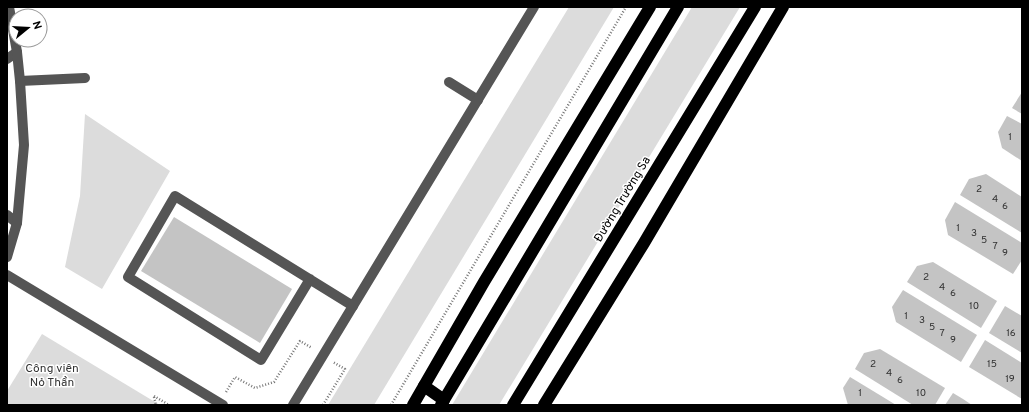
<svg xmlns="http://www.w3.org/2000/svg" width="1029" height="412" font-family="Overpass,sans-serif">
<style>
.green{fill:#dcdcdc}
.building{fill:#c4c4c4}
.lines{fill:none;stroke-linecap:round;stroke-linejoin:round}
.path{stroke:#777;stroke-width:2.5;stroke-dasharray:1 2;stroke-linecap:butt}
.minor{stroke:#555;stroke-width:10}
.highway{stroke:#000;stroke-width:12}
.labels{text-anchor:middle;stroke-width:3;stroke-linejoin:round;paint-order:stroke}
.number-label{font-size:10px;fill:#313131}
.street-label{font-size:12px;fill:#000;stroke:#fff}
.park-label{font-size:12px;fill:#333;stroke:#fff}
</style>
<rect width="100%" height="100%" fill="#fff"/>
<g class="green">
<polygon points="569,7 614,7 374,405 328,405"/>
<polygon points="692,7 740,7 499,405 452,405"/>
<polygon points="85,114 170,171 102,289 65,267 80,196"/>
<polygon points="42,334 160,405 7,405 7,391"/>
</g>
<g class="building">
<polygon points="1022,92 1022,114 1012,108"/>
<polygon points="1007,116 1022,124 1022,161 1002,148 998,132"/>
<polygon points="986,174 1022,197 1022,233 960,195 969,179"/>
<polygon points="955,202 1022,243 1022,260 1013,274 948,235 945,220"/>
<polygon points="174,217 292,289 260,343 141,271"/>
<polygon points="933,262 997,301 981,328 907,282 917,266"/>
<polygon points="903,290 977,335 961,362 896,322 892,307"/>
<polygon points="1005,306 1022,316 1022,353 989,333"/>
<polygon points="985,340 1022,363 1022,399 969,367"/>
<polygon points="880,349 945,388 935,405 913,405 855,369 864,353"/>
<polygon points="850,377 883,397 896,405 848,405 843,388"/>
<polygon points="953,393 963,399 972,405 945,405"/>
</g>
<g class="lines">
<g class="path">
<polyline points="226,392 235,377 255,388 274,382 300,341 312,348"/>
<polyline points="154,396 169,405"/>
<polyline points="154,397 156,405"/>
<polyline points="323,405 345,369 333,362"/>
<polyline points="391,405 626,7"/>
</g>
<g class="minor">
<polyline points="7,59 17,52"/>
<polyline points="20,81 85,78"/>
<polyline points="449,82 478,100"/>
<polyline points="7,215 17,223"/>
<polyline points="7,257 17,223 24,145 20,81 17,52 9,7"/>
<polyline points="7,275 223,405"/>
<polyline points="310,279 261,360 128,277 175,196 353,306"/>
<polyline points="293,405 534,7"/>
</g>
<g class="highway">
<polyline points="424,386 444,400"/>
<polyline points="413,405 484,282 650,7"/>
<polyline points="441,405 678,7"/>
<polyline points="513,405 755,7"/>
<polyline points="544,405 644,243 783,7"/>
</g>
</g>
<g class="labels">
<g class="number-label">
<text x="1010" y="140">1</text>
<text x="979" y="192">2</text>
<text x="995" y="202">4</text>
<text x="1005" y="209">6</text>
<text x="958" y="231">1</text>
<text x="974" y="236">3</text>
<text x="984" y="243">5</text>
<text x="995" y="249">7</text>
<text x="1005" y="256">9</text>
<text x="926" y="280">2</text>
<text x="942" y="290">4</text>
<text x="953" y="296">6</text>
<text x="974" y="309">10</text>
<text x="906" y="319">1</text>
<text x="922" y="323">3</text>
<text x="932" y="330">5</text>
<text x="942" y="336">7</text>
<text x="1011" y="336">16</text>
<text x="953" y="343">9</text>
<text x="873" y="367">2</text>
<text x="992" y="367">15</text>
<text x="889" y="376">4</text>
<text x="1010" y="382">19</text>
<text x="900" y="383">6</text>
<text x="860" y="396">1</text>
<text x="921" y="396">10</text>
</g>
<g class="street-label">
<text transform="translate(622 199) rotate(-59)" y="4">Đường Trường Sa</text>
</g>
<g class="park-label">
<text x="52" y="372">Công viên<tspan x="52" dy="14">Nỏ Thần</tspan></text>
</g>
</g>
<rect width="1029" height="412" fill="none" stroke="#000000" stroke-width="16"/>
<g transform="translate(28 28) rotate(72)"><circle r="19" fill="#ffffff" stroke="#999999"/>
<path d="M0-3L7 15L0 10L-7 15Z" fill="#000000"/>
<text y="-6" font-size="11" font-weight="bold" text-anchor="middle" fill="#000000">N</text>
</g>
</svg>
